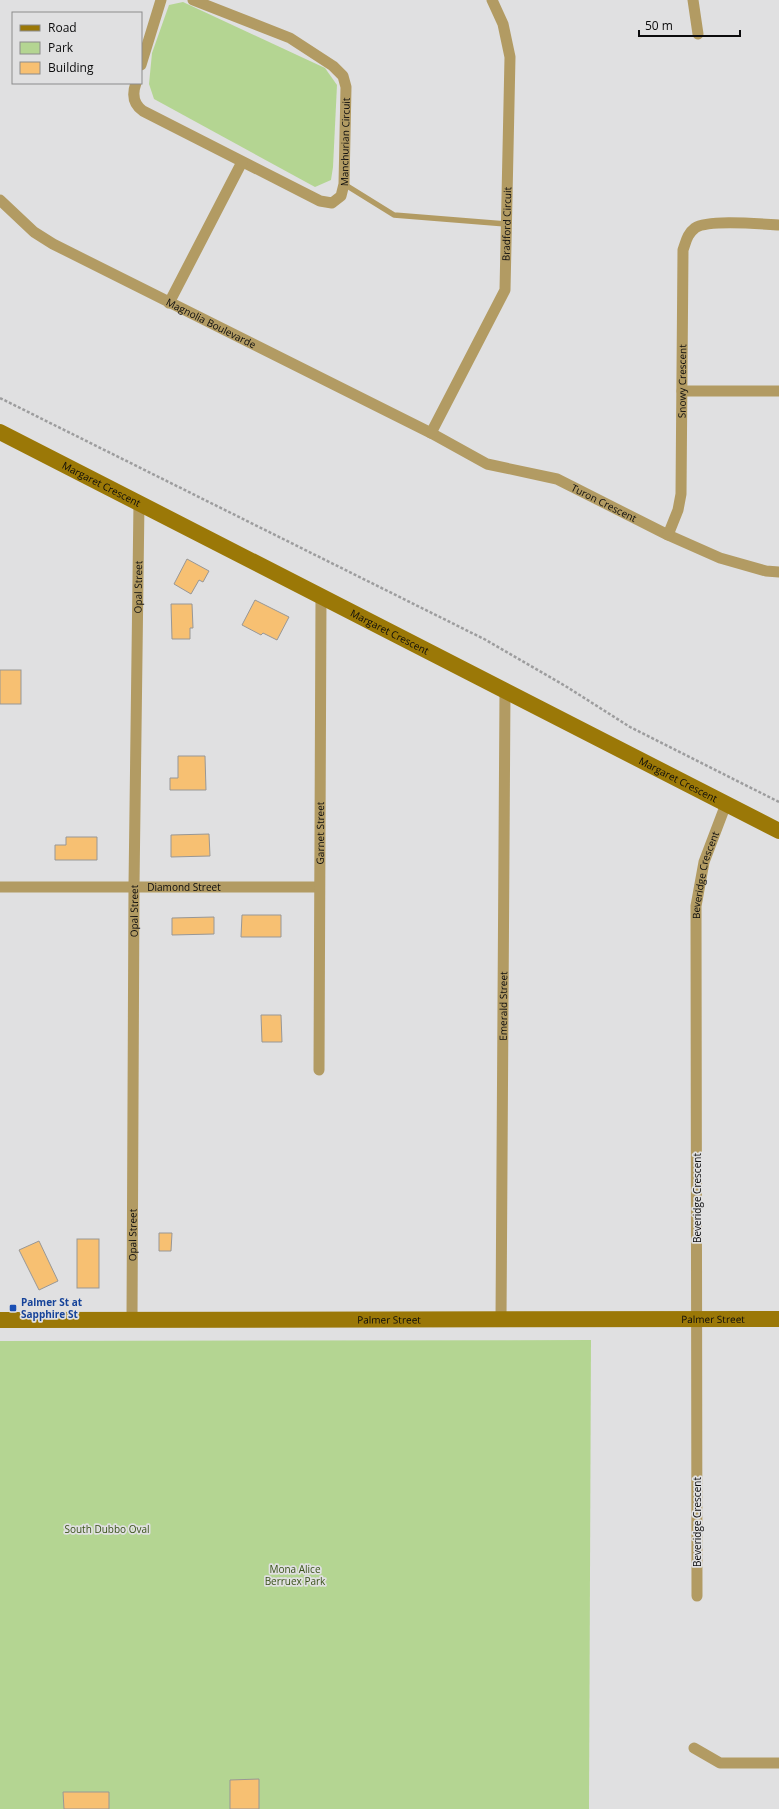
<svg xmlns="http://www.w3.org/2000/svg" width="779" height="1809" font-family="'Open Sans',sans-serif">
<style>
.green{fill:#b4d592}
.building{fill:#f7c072;stroke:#989796}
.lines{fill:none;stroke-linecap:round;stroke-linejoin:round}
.path{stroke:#9d9d9e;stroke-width:2.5;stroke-dasharray:3 2;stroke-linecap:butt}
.lane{stroke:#b29b63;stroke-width:5.5}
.street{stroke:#b29b63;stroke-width:11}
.secondary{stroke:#9b7807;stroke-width:16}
.transit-dot{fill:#1a4fb4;stroke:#e0e0e1;stroke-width:1.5}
.labels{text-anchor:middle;stroke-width:3.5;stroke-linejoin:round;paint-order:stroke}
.street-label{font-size:10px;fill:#0b0b0c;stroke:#e0e0e1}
.transit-label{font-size:10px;font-weight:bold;fill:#164399;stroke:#e0e0e1;text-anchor:start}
.park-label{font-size:10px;fill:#385018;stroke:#e0e0e1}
</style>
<rect width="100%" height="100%" fill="#e0e0e1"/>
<g class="green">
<polygon points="183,2 325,68 337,85 333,167 331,180 315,187 154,99 149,84 152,53 169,5"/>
<polygon points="591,1340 589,1809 0,1809 0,1341"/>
</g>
<g class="building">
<polygon points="187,559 209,571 203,582 199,580 191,594 174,584"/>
<polygon points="255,600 289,617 277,640 263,633 261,635 242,625"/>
<polygon points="171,604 192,604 193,628 190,628 190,639 172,639"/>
<rect x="0" y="670" width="21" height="34"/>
<polygon points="178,756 205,756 206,790 170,790 170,778 178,778"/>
<polygon points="209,834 210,856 171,857 171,835"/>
<polygon points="66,837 97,837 97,860 55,860 55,845 66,845"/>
<polygon points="242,915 281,915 281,937 241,937"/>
<polygon points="214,917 214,934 172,935 172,918"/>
<polygon points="261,1015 281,1015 282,1042 262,1042"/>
<polygon points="159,1233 172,1233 171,1251 159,1251"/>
<rect x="77" y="1239" width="22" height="49"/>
<polygon points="39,1241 58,1281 39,1290 19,1250"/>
<polygon points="259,1779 259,1809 230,1809 230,1780"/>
<polygon points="63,1792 109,1792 109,1809 64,1809"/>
</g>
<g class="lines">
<polyline class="path" points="0,398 486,640 567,687 630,727 779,802"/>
<polyline class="lane" points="344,184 394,215 506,224"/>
<g class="street">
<polyline points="693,0 698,34"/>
<polyline points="141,65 161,0"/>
<path id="s1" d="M136 83C132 94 133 104 143 111L320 201 332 203 341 196 344 184 346 87 343 76 333 66 290 38 193 0"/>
<path id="s2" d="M0 200 34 232 53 244 431 433 487 464 557 479 668 535 720 558 766 571 779 572"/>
<polyline points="169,303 242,162"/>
<polyline points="682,391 779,391"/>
<path id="s3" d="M431 433 505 290 510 57 503 24 492 0"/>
<path id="s4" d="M668 535 678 510 681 494 683 250C686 242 687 234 695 228 708 219 761 224 779 225"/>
<path id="s5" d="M0 887H319"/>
<path id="s6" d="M319 1070 321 597"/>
<path id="s7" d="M132 1319 134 886 139 502"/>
<path id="s8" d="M501 1320 505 691"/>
<path id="s9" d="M697 1596 696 906 704 862 726 804"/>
<polyline points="694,1748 720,1763 779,1763"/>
</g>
<g class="secondary">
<path id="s10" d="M0 432 779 831"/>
<path id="s11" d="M0 1320 779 1319"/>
</g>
</g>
<rect class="transit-dot" x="9" y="1304" width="8" height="8" rx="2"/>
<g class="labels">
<g class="street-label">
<text dy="4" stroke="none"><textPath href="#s1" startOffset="308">Manchurian Circuit</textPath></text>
<text dy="4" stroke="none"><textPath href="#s3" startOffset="227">Bradford Circuit</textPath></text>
<text dy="4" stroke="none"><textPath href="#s2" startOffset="246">Magnolia Boulevarde</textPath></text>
<text dy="4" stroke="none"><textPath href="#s4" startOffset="156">Snowy Crescent</textPath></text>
<text dy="4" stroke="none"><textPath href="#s10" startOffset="114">Margaret Crescent</textPath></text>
<text dy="4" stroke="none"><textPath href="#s2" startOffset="680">Turon Crescent</textPath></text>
<text dy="4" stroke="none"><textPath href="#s7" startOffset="732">Opal Street</textPath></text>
<text dy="4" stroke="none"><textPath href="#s10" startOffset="438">Margaret Crescent</textPath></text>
<text dy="4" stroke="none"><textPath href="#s10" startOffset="762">Margaret Crescent</textPath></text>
<text dy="4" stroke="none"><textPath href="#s6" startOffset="237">Garnet Street</textPath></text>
<text dy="4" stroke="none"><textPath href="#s9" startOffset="722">Beveridge Crescent</textPath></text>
<text dy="4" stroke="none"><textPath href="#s5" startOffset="184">Diamond Street</textPath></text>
<text dy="4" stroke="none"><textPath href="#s7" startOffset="408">Opal Street</textPath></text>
<text dy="4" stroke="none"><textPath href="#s8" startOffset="314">Emerald Street</textPath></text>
<text transform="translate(697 1198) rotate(-90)" y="4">Beveridge Crescent</text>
<text dy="4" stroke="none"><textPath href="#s7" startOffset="84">Opal Street</textPath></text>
<text dy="4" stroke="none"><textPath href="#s11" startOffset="713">Palmer Street</textPath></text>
<text dy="4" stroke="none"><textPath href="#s11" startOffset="389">Palmer Street</textPath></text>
<text transform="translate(697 1522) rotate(-90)" y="4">Beveridge Crescent</text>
</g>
<g class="transit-label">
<text x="21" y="1306">Palmer St at<tspan x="21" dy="12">Sapphire St</tspan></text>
</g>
<g class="park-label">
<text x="107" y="1533">South Dubbo Oval</text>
<text x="295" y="1573">Mona Alice<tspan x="295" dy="12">Berruex Park</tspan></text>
</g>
</g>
<rect x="12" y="12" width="130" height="72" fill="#e0e0e1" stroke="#8b8b8c"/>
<rect x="20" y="25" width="20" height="6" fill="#9b7807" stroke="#8b8b8c"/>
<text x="48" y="32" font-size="12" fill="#0b0b0c">Road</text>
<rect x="20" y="42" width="20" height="12" fill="#b4d592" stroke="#8b8b8c"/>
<text x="48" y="52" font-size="12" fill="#0b0b0c">Park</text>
<rect x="20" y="62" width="20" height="12" fill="#f7c072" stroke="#8b8b8c"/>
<text x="48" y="72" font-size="12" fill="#0b0b0c">Building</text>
<path d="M639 30v6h101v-6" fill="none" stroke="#0b0b0c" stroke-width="2"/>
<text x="645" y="30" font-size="12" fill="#0b0b0c" stroke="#e0e0e1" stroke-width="3" paint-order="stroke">50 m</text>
</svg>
